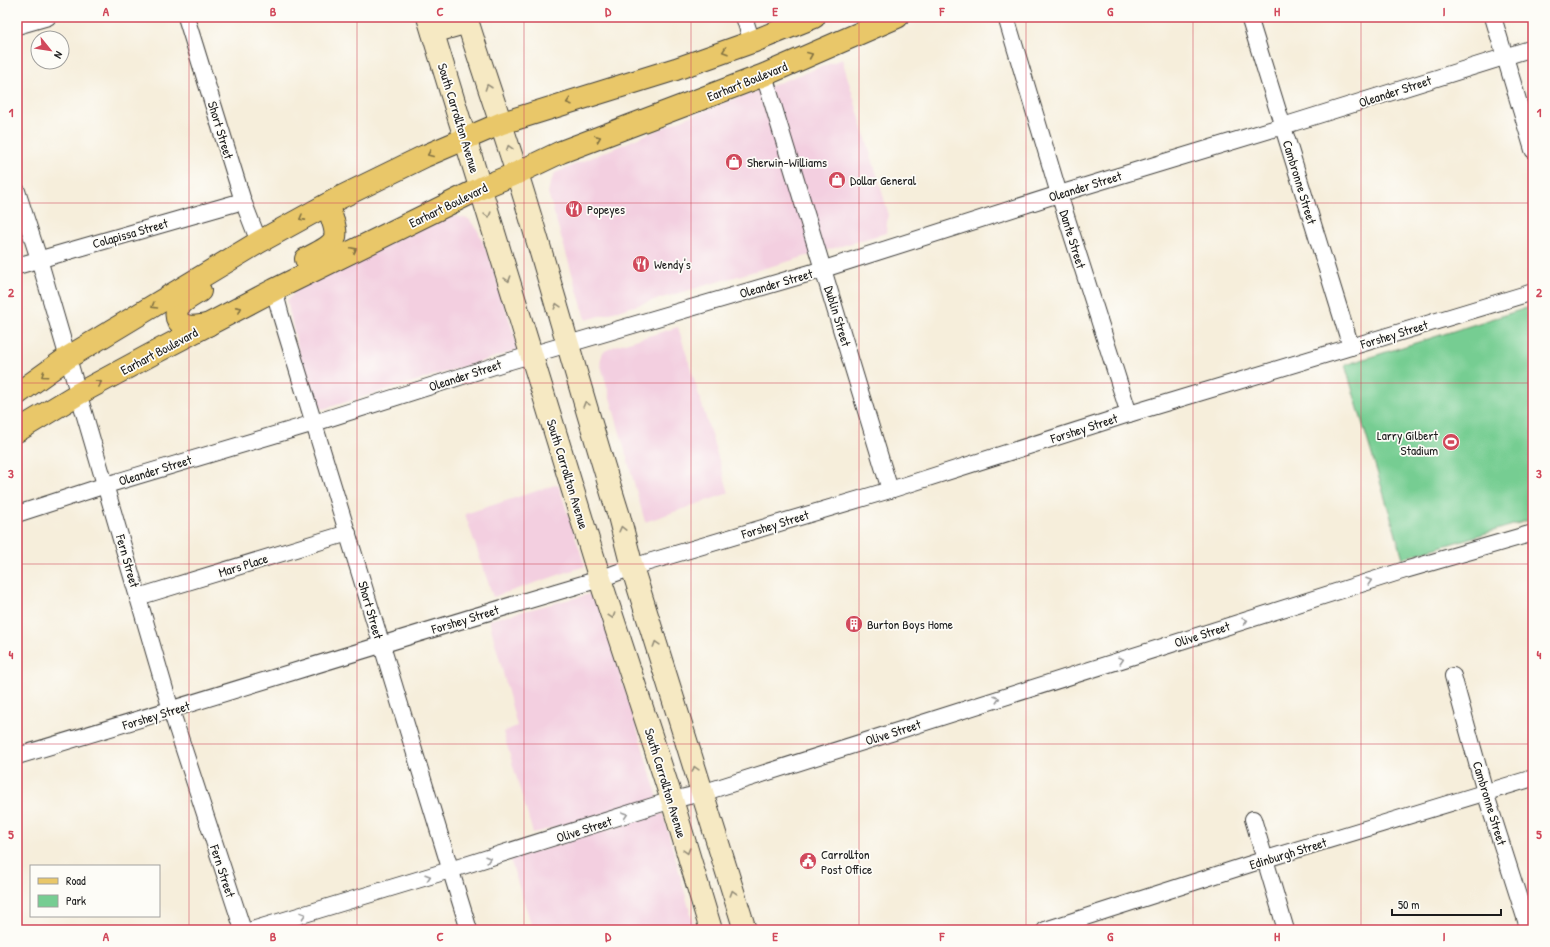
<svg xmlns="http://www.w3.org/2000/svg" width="1550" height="947" font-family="'Patrick Hand',sans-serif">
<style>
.built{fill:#f3cfe0}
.green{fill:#76cd92;stroke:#497457}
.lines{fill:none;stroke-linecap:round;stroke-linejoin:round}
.street-casing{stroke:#3d3c39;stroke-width:18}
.secondary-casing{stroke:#3d3c39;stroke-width:24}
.primary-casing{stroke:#3d3c39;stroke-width:24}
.street{stroke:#fff;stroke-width:16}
.secondary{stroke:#f6e9c3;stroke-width:22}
.primary{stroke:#e9c769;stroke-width:22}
.oneway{stroke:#827242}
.oneway2{stroke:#948d78}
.oneway3{stroke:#999}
.grid{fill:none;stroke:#d1495b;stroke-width:1;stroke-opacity:0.55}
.labels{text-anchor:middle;stroke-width:3.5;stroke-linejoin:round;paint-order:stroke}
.street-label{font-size:13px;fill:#1c1c1c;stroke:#fdfcf7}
.poi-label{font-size:13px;fill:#1c1c1c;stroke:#fdfcf7;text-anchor:start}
.neatline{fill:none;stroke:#d1495b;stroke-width:1.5}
.grid-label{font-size:13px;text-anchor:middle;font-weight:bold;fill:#d1495b}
</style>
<rect width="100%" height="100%" fill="#fdfcf7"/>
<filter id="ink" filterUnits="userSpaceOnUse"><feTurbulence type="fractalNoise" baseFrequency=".025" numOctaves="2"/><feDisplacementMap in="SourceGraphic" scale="8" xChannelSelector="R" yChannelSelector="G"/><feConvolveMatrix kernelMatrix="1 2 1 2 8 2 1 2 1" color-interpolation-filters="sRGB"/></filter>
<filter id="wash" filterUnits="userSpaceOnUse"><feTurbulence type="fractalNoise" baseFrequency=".012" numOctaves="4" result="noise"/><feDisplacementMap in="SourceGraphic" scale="16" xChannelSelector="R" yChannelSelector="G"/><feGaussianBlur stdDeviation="0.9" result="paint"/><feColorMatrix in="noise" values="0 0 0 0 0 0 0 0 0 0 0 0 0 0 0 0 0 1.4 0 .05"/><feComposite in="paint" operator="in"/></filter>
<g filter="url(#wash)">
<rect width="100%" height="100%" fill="#f6eedb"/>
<g class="built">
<polygon points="842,59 888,212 886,233 586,320 548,193 550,183 555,173 700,112"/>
<polygon points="448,214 469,219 478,231 490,259 519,350 323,409 318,406 300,358 287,301 296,290"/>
<polygon points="678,327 729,493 645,522 600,362 603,352 615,346"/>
<polygon points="558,484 585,566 493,597 465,514"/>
<polygon points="590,594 594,597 599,604 658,798 570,824 533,833 503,732 517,726 489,620"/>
<polygon points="663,813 695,930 533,930 510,859"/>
</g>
<polygon class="green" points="1533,306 1533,519 1403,558 1345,365"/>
</g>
<g filter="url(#ink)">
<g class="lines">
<defs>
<g id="street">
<polyline points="186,17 243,201 259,242"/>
<polyline points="744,17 752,42"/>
<polyline points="1006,17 1059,194 1129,414"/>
<polyline points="1249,17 1351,347"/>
<polyline points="1493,17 1533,150"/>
<polyline points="17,26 48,17"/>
<polyline points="764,75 890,490"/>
<polyline points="17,191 39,259 171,710 243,930"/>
<polyline points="17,266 243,201"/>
<path d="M274 290 281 316C345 520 406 725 469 930"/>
<polyline points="17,514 106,485 314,423 510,361 824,269 1059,194 1283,126 1533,48"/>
<polyline points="138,597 348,533"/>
<polyline points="1453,676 1485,792 1529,930"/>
<path d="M17 756C212 698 405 636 600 579L632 567 890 490 1129 414 1533 292"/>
<polyline points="1253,819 1286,930"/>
<polyline points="252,930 450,870 672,800 702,793 1405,570 1533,533"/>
<polyline points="1045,930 1266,859 1533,778"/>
</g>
<g id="secondary">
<polyline points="428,17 600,579 672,800 711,930"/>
<path d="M466 17C486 81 509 145 528 209 559 311 587 414 619 516L632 567 745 930"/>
<polyline points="433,32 468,22"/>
</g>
<g id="primary">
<path d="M306 259C340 242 341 240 327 205"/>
<path d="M200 291C194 295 184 300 179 306 177 309 176 314 177 318 182 331 198 326 208 325"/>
<polyline points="17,394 67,358 259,242 339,198 425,156 502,123 676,69 752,42 814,17"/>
<polyline points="17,431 78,394 154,353 274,290 481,188 517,173 561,152 764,75 897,17"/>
</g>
</defs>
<use href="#street" class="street-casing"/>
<use href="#secondary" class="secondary-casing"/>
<use href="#primary" class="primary-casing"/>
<use href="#street" class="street"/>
<use href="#secondary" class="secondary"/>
<use href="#primary" class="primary"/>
</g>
<defs><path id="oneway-chevron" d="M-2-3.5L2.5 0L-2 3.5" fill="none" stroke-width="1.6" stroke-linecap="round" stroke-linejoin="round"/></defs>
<g class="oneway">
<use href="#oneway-chevron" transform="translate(725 51) rotate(161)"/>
<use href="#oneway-chevron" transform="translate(810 55) rotate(-23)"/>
<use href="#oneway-chevron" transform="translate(569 102) rotate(163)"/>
<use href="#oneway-chevron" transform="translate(598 138) rotate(-21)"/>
<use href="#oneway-chevron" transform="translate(430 154) rotate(157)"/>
<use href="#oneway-chevron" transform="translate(302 218) rotate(151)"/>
<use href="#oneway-chevron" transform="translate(354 250) rotate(-26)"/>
<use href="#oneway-chevron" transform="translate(154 306) rotate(149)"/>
<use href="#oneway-chevron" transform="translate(239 309) rotate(-28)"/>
<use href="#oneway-chevron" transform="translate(44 375) rotate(145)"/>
<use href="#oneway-chevron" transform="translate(99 383) rotate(-28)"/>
</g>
<g class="oneway2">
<use href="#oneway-chevron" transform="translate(488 87) rotate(-109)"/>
<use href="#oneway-chevron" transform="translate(509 148) rotate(-107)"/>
<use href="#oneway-chevron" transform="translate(488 215) rotate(74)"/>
<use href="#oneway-chevron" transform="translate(508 279) rotate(72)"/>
<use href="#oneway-chevron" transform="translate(557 306) rotate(-107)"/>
<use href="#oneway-chevron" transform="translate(586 404) rotate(-106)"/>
<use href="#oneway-chevron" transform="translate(622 529) rotate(-104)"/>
<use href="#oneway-chevron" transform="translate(612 616) rotate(72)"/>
<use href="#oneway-chevron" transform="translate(656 644) rotate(-107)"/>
<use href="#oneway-chevron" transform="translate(695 769) rotate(-107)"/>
<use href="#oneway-chevron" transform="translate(687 851) rotate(74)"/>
<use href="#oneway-chevron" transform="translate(733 893) rotate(-107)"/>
</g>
<g class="oneway3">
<use href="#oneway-chevron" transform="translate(1369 581) rotate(-18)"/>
<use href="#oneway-chevron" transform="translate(1245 621) rotate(-18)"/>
<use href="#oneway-chevron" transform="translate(1121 660) rotate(-18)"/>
<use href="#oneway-chevron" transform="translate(997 699) rotate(-18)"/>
<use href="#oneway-chevron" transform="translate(625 815) rotate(-18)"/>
<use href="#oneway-chevron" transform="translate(488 859) rotate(-17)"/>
<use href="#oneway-chevron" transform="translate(428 877) rotate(-17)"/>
<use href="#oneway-chevron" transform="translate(303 915) rotate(-17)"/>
</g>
</g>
<path class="grid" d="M189 17V930M357 17V930M524 17V930M691 17V930M859 17V930M1026 17V930M1193 17V930M1361 17V930M17 203H1533M17 383H1533M17 564H1533M17 744H1533"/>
<defs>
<symbol id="shop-disc" viewBox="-11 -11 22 22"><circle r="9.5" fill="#d1495b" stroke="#fdfcf7"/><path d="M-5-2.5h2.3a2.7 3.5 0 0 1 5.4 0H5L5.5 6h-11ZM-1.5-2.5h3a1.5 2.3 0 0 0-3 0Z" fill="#fff"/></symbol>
<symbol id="restaurant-disc" viewBox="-11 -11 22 22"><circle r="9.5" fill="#d1495b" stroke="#fdfcf7"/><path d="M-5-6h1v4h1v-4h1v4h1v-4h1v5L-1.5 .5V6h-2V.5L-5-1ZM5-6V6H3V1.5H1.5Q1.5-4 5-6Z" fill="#fff"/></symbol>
<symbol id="stadium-disc" viewBox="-11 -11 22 22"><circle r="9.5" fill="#d1495b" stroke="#fdfcf7"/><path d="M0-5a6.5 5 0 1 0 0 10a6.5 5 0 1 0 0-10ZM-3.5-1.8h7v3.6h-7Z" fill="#fff"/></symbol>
<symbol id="building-disc" viewBox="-11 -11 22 22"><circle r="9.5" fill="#d1495b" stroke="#fdfcf7"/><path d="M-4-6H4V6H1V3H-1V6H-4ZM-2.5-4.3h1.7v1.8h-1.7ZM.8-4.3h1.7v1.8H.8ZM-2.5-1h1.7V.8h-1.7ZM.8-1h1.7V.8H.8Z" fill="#fff"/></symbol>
<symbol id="civic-disc" viewBox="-11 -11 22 22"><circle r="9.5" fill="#d1495b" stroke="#fdfcf7"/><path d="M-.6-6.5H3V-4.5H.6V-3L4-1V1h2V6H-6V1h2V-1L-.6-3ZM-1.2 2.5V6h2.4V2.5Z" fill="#fff"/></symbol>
</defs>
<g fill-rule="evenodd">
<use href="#shop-disc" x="724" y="152" width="20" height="20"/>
<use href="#shop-disc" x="827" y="170" width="20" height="20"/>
<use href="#restaurant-disc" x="564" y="199" width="20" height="20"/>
<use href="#restaurant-disc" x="631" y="254" width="20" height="20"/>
<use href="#stadium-disc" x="1441" y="432" width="20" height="20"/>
<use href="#building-disc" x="844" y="614" width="20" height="20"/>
<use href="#civic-disc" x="798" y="851" width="20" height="20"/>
</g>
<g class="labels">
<g class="street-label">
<text transform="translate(747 81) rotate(-22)" y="5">Earhart Boulevard</text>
<text transform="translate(1395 91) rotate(-18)" y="5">Oleander Street</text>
<text transform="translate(459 118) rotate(73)" y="5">South Carrollton Avenue</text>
<text transform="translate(221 130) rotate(73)" y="5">Short Street</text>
<text transform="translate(1300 182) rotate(73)" y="5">Cambronne Street</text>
<text transform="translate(1085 186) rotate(-17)" y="5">Oleander Street</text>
<text transform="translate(448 205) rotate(-26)" y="5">Earhart Boulevard</text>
<text transform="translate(130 233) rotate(-16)" y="5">Colapissa Street</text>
<text transform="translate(1073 239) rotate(73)" y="5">Dante Street</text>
<text transform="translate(776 283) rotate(-16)" y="5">Oleander Street</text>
<text transform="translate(838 316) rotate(73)" y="5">Dublin Street</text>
<text transform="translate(1394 334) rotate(-17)" y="5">Forshey Street</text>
<text transform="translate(159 351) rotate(-28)" y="5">Earhart Boulevard</text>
<text transform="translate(465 375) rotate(-18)" y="5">Oleander Street</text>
<text transform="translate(1084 428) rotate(-18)" y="5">Forshey Street</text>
<text transform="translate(155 470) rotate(-17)" y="5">Oleander Street</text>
<text transform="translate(568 474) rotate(73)" y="5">South Carrollton Avenue</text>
<text transform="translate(775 524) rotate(-17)" y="5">Forshey Street</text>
<text transform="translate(128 561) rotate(74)" y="5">Fern Street</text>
<text transform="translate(243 565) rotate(-17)" y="5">Mars Place</text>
<text transform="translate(371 610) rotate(74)" y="5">Short Street</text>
<text transform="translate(465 619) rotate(-17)" y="5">Forshey Street</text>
<text transform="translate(1202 634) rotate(-18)" y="5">Olive Street</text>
<text transform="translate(156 715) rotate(-17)" y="5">Forshey Street</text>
<text transform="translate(893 732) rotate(-18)" y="5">Olive Street</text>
<text transform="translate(666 783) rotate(73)" y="5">South Carrollton Avenue</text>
<text transform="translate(1490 803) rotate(73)" y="5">Cambronne Street</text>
<text transform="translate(584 829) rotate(-18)" y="5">Olive Street</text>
<text transform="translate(1288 853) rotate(-17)" y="5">Edinburgh Street</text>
<text transform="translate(223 871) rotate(72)" y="5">Fern Street</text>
</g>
<g class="poi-label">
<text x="747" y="167">Sherwin-Williams</text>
<text x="850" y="185">Dollar General</text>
<text x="587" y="214">Popeyes</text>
<text x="654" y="269">Wendy's</text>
<text x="1438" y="440" text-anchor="end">Larry Gilbert<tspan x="1438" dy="15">Stadium</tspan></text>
<text x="867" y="629">Burton Boys Home</text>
<text x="821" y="859">Carrollton<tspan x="821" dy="15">Post Office</tspan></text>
</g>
</g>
<rect width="1550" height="947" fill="none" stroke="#fdfcf7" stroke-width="44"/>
<rect x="30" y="865" width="130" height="52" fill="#fdfcf7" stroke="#a3a29f"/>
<rect x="38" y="878" width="20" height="6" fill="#e9c769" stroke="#a3a29f"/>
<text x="66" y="885" font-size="12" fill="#1c1c1c">Road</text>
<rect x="38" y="895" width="20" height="12" fill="#76cd92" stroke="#a3a29f"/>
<text x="66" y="905" font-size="12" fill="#1c1c1c">Park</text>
<g transform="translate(50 50) rotate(120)"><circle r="19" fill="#fdfcf7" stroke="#a3a29f"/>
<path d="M0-3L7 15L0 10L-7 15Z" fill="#d1495b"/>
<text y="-6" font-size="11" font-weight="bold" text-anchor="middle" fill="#1c1c1c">N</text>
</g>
<path d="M1392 909v6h109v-6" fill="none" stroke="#1c1c1c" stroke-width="2"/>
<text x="1398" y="909" font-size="12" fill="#1c1c1c" stroke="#fdfcf7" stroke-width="3" paint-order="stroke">50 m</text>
<rect x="22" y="22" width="1506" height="903" class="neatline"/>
<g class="grid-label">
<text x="106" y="16">A</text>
<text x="273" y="16">B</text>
<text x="440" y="16">C</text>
<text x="608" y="16">D</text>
<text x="775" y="16">E</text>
<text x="942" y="16">F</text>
<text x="1110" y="16">G</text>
<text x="1277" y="16">H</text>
<text x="1444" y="16">I</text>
<text x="11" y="117">1</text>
<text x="1539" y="117">1</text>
<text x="11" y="297">2</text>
<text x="1539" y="297">2</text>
<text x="11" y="478">3</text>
<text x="1539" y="478">3</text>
<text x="11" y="659">4</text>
<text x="1539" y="659">4</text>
<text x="11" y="839">5</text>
<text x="1539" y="839">5</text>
<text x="106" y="941">A</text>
<text x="273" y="941">B</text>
<text x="440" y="941">C</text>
<text x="608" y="941">D</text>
<text x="775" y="941">E</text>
<text x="942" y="941">F</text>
<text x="1110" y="941">G</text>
<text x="1277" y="941">H</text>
<text x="1444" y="941">I</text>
</g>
</svg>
